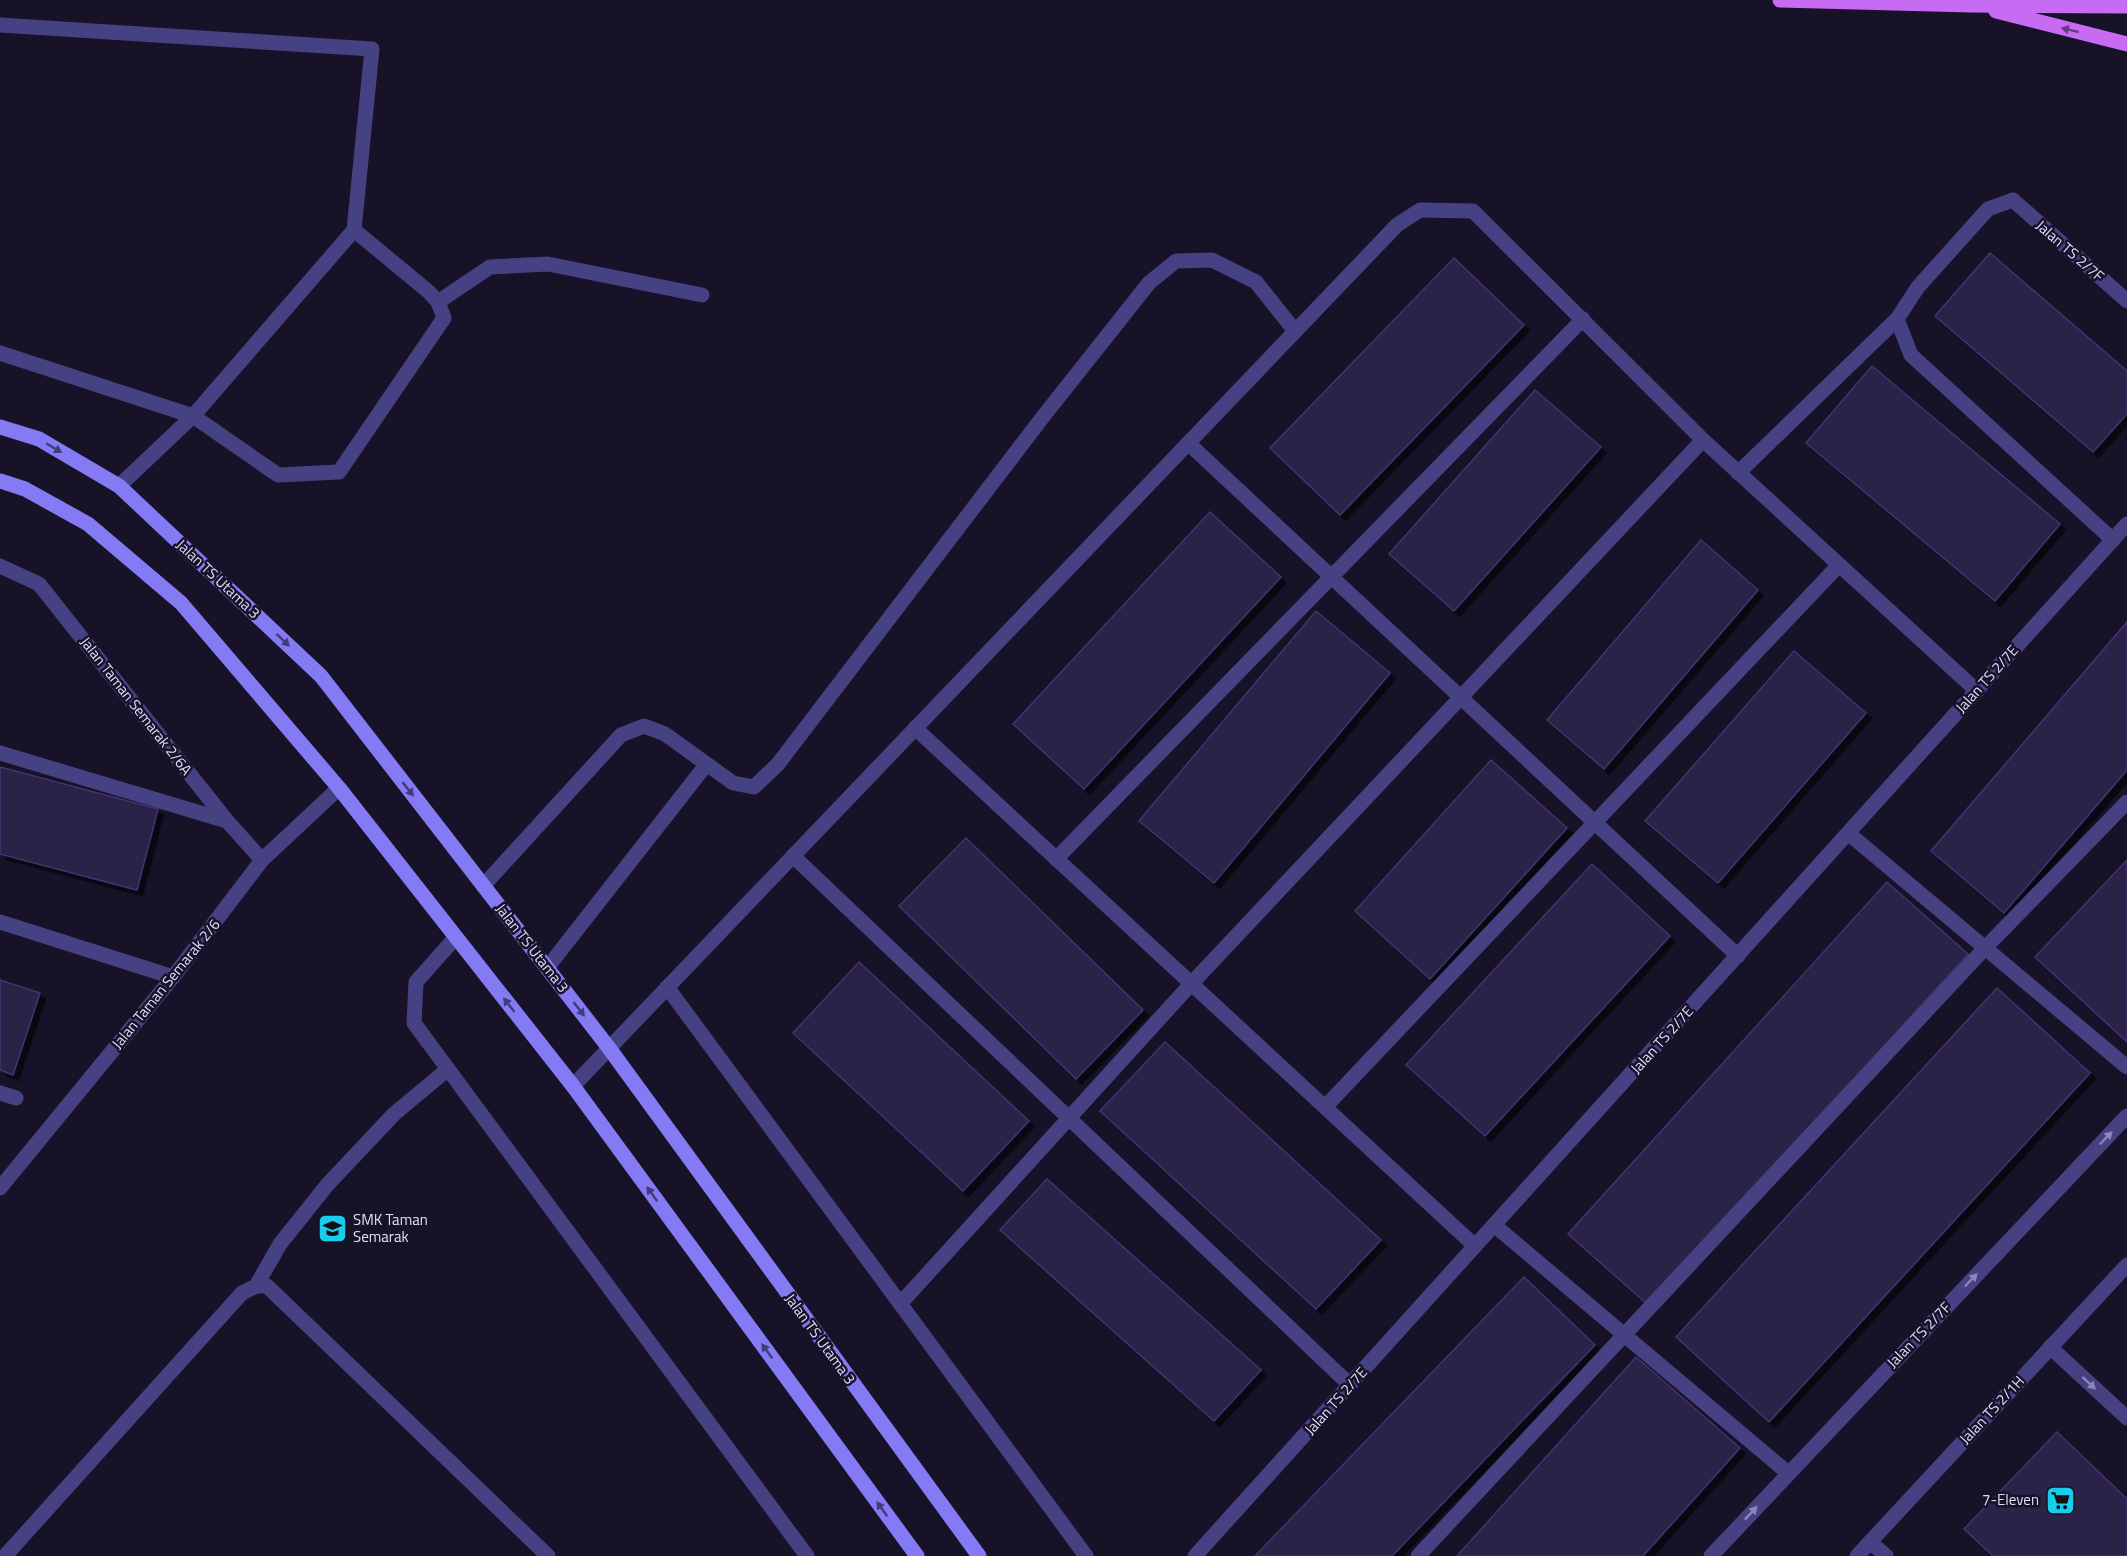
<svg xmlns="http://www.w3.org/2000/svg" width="2127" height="1556" font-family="'Titillium Web',sans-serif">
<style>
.building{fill:#292046;stroke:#423470;stroke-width:1.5;filter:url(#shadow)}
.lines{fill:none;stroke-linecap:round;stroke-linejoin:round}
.lane{stroke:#464182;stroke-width:15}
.street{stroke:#464182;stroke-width:15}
.secondary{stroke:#837af4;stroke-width:15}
.primary{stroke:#c66bf2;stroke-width:15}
.oneway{fill:#663a82}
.oneway2{fill:#423c79}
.oneway3{fill:#8b86b9}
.labels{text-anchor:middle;stroke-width:5;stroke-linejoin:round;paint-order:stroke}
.street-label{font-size:15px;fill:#e0dbfc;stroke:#171227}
.poi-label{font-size:15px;fill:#e0dbfc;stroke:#171227;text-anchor:start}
</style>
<defs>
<filter id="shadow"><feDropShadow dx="5.5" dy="5.5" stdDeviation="0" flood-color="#0009"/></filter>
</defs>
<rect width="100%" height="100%" fill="#171227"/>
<g class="building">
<polygon points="1990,253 2127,371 2127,414 2093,452 1935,316"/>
<polygon points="1454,258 1524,325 1340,515 1270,448"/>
<polygon points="1872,366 2060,524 1995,601 1806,443"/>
<polygon points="1535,390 1601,447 1454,611 1389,554"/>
<polygon points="1210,512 1281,577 1084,789 1013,724"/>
<polygon points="1701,540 1758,590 1604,769 1547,720"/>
<polygon points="1316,611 1390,673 1214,883 1139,821"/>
<polygon points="2127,622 2127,770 2004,913 1931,851"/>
<polygon points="1794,651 1866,713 1718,883 1645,821"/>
<polygon points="1491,760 1567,828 1430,979 1355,911"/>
<polygon points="0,767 158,809 137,890 0,854"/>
<polygon points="966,838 1143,1010 1076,1079 899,906"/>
<polygon points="2127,860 2127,1042 2035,957"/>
<polygon points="1592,864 1670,936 1485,1136 1406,1065"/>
<polygon points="1887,882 1968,954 1648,1305 1568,1234"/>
<polygon points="859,962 1029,1121 963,1191 793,1033"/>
<polygon points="0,980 40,993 13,1075 0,1070"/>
<polygon points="1997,988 2090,1073 1769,1422 1676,1337"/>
<polygon points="1165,1042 1381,1240 1316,1309 1100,1111"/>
<polygon points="1047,1179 1261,1370 1214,1421 1000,1230"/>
<polygon points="1524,1277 1595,1345 1392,1556 1255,1556"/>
<polygon points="1636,1357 1740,1448 1643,1556 1457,1556"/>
<polygon points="2057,1432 2127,1499 2127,1556 1993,1556 1964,1529"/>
</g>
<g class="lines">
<g class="lane">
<polyline points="0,25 372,49 354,230 193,416 119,486"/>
<polyline points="2013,200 1988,209 1918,287 1897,319 1911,355 2113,540"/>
<polyline points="438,302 490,267 548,264 702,295"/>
<polyline points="0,353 193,416 278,475 339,472 444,318 438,302 429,292 354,230"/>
<polyline points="1188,443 1738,956"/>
<polyline points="1738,473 1897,319"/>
<polyline points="0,753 227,821"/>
<polyline points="1848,833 2127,1067"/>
<polyline points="793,856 1350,1385"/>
<polyline points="1056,859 1583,319"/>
<polyline points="456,937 416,982 414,1023 807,1556"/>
<polyline points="0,1093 16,1098"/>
<polyline points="1325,1107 1839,565"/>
<polyline points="1494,1225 1788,1473"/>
<polyline points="256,1286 280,1244 328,1184 394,1114 448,1069"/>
<polyline points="900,1304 1191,984"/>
<polyline points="1870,1542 1886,1556"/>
<polyline points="5,1556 242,1293 256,1286 267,1286 548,1556"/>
<polyline points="1418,1556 1985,948 2127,802"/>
</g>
<g class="street">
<polyline points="2013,200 2127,301"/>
<polyline points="0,566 39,584 227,821 262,860"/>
<polyline points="915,728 1475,1246"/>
<polyline points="483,886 621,735 644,726 665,734 733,783 754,787 778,764 1042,418 1149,283 1176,261 1212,260 1256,282 1295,331"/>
<polyline points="0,922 173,977"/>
<polyline points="547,968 706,765"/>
<polyline points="1191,984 1703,440 1977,691"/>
<polyline points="667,987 1086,1556"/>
<polyline points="573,1086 1397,225 1420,210 1473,211 1703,440"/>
<polyline points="0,1188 173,977 262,860 339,788"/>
<polyline points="2050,1347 2127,1418"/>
<polyline points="1195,1556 2127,524"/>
<polyline points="1711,1556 2127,1116"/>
<polyline points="1857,1556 2127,1265"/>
</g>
<g class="secondary">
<polyline points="0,427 39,439 119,486 321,676 609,1048 979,1556"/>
<polyline points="0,481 25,489 88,524 181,603 339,788 573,1086 917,1556"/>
</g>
<g class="primary">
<polyline points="1780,0 1971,5 2127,6"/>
<polyline points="1996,11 2127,44"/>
</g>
</g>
<defs><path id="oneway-solid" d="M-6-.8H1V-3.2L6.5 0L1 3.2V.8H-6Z" transform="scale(1.5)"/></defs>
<use class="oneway" href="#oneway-solid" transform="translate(2070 30) rotate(-166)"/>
<g class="oneway2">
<use href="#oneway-solid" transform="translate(54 448) rotate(31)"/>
<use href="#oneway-solid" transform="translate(283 640) rotate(43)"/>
<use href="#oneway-solid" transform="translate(408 789) rotate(52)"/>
<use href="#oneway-solid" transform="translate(509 1005) rotate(-128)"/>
<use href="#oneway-solid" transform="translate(579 1009) rotate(52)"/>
<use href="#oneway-solid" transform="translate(652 1194) rotate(-126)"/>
<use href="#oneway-solid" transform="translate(767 1351) rotate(-126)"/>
<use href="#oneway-solid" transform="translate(882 1509) rotate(-126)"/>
</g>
<g class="oneway3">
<use href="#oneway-solid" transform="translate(2106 1138) rotate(-46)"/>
<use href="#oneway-solid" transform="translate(1971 1280) rotate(-46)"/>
<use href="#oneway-solid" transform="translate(2089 1383) rotate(43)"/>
<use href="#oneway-solid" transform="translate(1751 1513) rotate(-47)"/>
</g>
<defs>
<symbol id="school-square" viewBox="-11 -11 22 22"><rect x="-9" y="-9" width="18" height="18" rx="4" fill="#18cdeb" stroke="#171227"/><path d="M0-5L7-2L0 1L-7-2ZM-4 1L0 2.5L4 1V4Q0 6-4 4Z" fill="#111"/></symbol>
<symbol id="supermarket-square" viewBox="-11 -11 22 22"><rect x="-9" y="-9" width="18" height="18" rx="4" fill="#18cdeb" stroke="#171227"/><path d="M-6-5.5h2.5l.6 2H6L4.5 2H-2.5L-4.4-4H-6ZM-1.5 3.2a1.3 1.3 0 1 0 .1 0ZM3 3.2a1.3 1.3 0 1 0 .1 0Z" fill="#111"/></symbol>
</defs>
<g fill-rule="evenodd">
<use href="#school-square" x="316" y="1212" width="33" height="33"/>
<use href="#supermarket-square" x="2044" y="1484" width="33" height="33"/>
</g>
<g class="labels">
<g class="street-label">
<text transform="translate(2070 251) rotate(41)" y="5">Jalan TS 2/7F</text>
<text transform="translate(218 579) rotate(43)" y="5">Jalan TS Utama 3</text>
<text transform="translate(1987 679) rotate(-48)" y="5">Jalan TS 2/7E</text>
<text transform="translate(136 706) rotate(52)" y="5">Jalan Taman Semarak 2/6A</text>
<text transform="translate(532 948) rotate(52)" y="5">Jalan TS Utama 3</text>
<text transform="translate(166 984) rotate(-51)" y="5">Jalan Taman Semarak 2/6</text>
<text transform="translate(1662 1040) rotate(-48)" y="5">Jalan TS 2/7E</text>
<text transform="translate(1919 1335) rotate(-46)" y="5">Jalan TS 2/7F</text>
<text transform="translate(820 1339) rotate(54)" y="5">Jalan TS Utama 3</text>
<text transform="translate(1336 1401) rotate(-48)" y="5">Jalan TS 2/7E</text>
<text transform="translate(1992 1410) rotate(-47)" y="5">Jalan TS 2/1H</text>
</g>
<g class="poi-label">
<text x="353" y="1225">SMK Taman<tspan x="353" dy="17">Semarak</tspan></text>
<text x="2039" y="1505" text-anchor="end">7-Eleven</text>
</g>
</g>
</svg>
